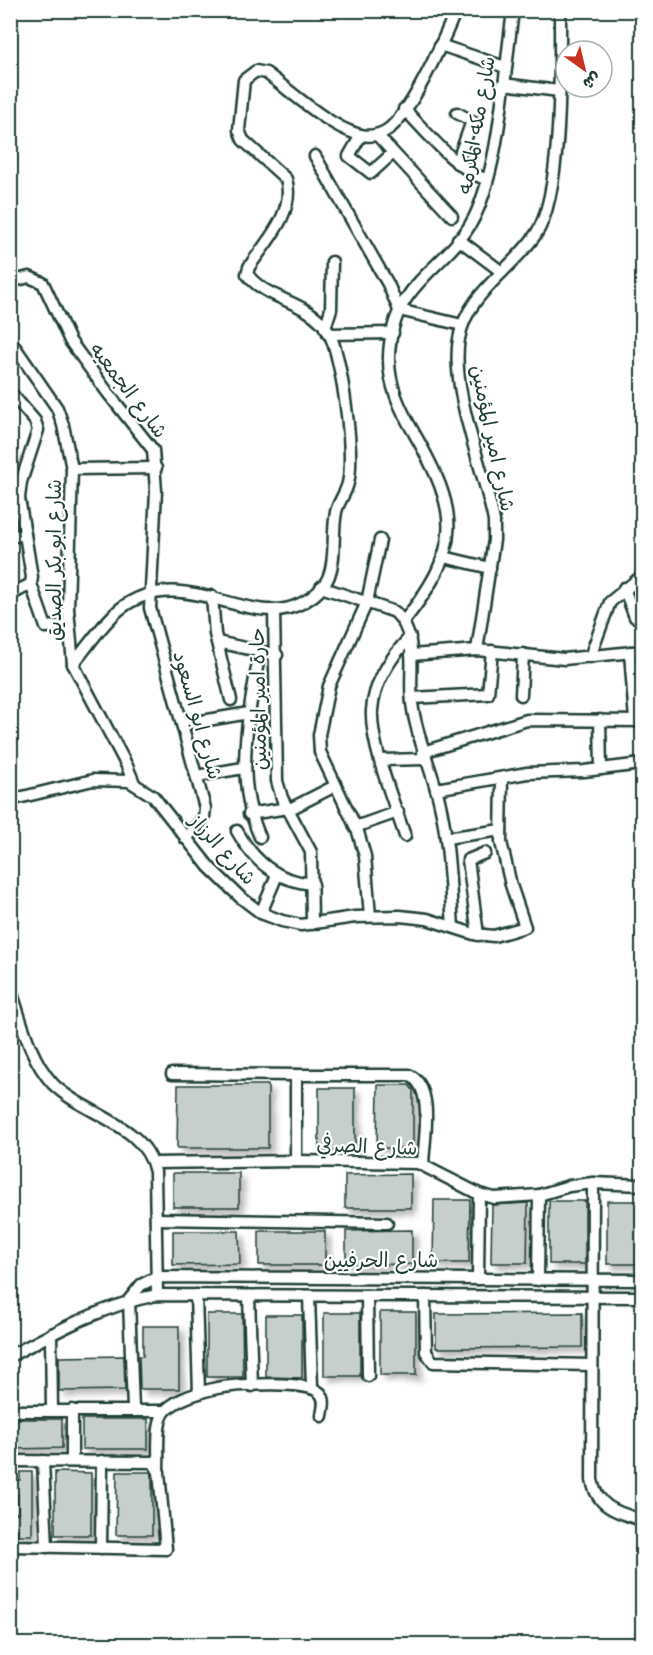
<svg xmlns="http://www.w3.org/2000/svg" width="653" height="1655" font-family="'Playpen Sans','Playpen Sans Arabic',sans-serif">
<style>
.building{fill:#c7cfcc;stroke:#1f3d34;stroke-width:1.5;filter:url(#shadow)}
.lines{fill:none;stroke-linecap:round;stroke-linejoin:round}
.minor-casing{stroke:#1f3d34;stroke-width:15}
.minor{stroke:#fff;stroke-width:10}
.labels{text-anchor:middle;stroke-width:4.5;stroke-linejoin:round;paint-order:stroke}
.street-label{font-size:20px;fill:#1f3d34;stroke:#fff}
</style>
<defs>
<filter id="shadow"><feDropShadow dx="5.5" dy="5.5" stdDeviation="3" flood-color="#0004"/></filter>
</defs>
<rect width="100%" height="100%" fill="#fff"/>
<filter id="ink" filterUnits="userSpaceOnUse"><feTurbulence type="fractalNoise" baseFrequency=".0167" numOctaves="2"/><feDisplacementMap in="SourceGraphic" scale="12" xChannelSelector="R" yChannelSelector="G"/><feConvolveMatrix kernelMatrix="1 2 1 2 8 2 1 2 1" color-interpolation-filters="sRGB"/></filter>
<g filter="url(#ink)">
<g class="building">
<polygon points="178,1085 268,1085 268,1148 177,1148"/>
<polygon points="378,1085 409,1085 413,1090 413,1148 377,1148"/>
<rect x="319" y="1088" width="36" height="63"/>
<rect x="173" y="1173" width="66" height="34"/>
<polygon points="411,1174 411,1208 345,1208 345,1175"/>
<polygon points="434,1200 470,1200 469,1263 433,1263"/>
<rect x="549" y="1201" width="36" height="63"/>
<rect x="607" y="1201" width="35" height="63"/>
<polygon points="528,1203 527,1263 491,1263 492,1205"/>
<polygon points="412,1230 412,1264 346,1265 346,1231"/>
<polygon points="173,1231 239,1231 240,1264 173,1265"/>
<rect x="259" y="1231" width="66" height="34"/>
<rect x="380" y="1312" width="36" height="63"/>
<rect x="324" y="1313" width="36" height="63"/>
<polygon points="582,1313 582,1347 436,1348 436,1314"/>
<polygon points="207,1314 242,1314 243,1377 207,1377"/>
<polygon points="266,1315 302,1315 302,1378 266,1377"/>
<polygon points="143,1326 179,1326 179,1389 140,1389 139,1356 143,1356"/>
<polygon points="124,1356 125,1390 59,1391 59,1357"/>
<polygon points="10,1419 62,1419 62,1448 10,1449"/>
<rect x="82" y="1419" width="66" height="30"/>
<polygon points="20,1472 32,1472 32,1535 18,1535 18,1526 10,1526 10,1513 18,1513 18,1494 10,1494 10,1480 20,1480"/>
<polygon points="55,1472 91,1473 91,1535 55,1535"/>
<polygon points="117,1472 150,1472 152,1474 152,1535 116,1535"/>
</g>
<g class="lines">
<defs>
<g id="minor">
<polyline points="440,45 505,67"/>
<polyline points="503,84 559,91"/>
<path d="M404 109C429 134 453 167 487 180"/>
<polyline points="457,113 472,121 457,163"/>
<polyline points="361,135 349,156 371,173 393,153"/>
<polyline points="377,135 452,216"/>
<polyline points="315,156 388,284 399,310 462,325"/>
<polyline points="458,239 502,272"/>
<polyline points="10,282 29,277 43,283 70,341 108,393 153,450 156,491 150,608 205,808 204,817 186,839"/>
<polyline points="325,328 331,309 332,262"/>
<polyline points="328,334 393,333"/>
<polyline points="10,340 57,408 63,425 72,469 68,609 73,664 127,766 134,783"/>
<polyline points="10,392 35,421 38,430 21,482 19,498 32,577 31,584 10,595"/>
<polyline points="72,469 156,468"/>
<polyline points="10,537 25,534"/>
<polyline points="444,557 490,568"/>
<polyline points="31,584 46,627 68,625"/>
<path d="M321 587 395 612C420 637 408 671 412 703 416 736 431 767 439 800 449 841 450 885 453 927"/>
<polyline points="624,588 635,617"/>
<polyline points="212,596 215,634 231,700"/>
<polyline points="274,610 277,781 282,798 311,852 312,924"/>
<path d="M404 621C463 547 460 513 414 433 400 409 388 384 389 356 392 276 454 269 478 209 501 153 504 72 513 12"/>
<polyline points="217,642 277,655"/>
<path d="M477 650 494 540V521C484 470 450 389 459 339 466 294 512 270 536 234 563 194 560 62 560 10"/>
<path d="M260 651C249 714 233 777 260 837"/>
<polyline points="630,652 635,721"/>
<polyline points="411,655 477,650 564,659 642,651"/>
<polyline points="590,657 610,602 642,576"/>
<path d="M73 664C88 646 102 624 120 609 182 561 247 630 300 604 345 582 329 549 336 512 338 502 346 493 348 483 355 456 342 355 328 331 309 300 266 301 247 274L249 267C266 242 296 212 286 179L243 140 239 130 244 80 256 71 266 73C292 92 327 125 357 134 369 138 382 135 391 127 415 106 443 41 456 10"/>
<polyline points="521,695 523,654"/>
<polyline points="412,698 488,694 492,651"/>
<polyline points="600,720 601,769"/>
<polyline points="184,724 249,713"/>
<polyline points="423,752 527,720 642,721"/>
<polyline points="381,760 426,759"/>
<polyline points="197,776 243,768"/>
<polyline points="436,789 527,773 584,771 642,764"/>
<polyline points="10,800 93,780 129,781 153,796 209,867 240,897 261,913 282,921 301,925 355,917 400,916 427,919 474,934 494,936 525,927 511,885 501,842 502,778"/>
<polyline points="288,810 335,786"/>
<polyline points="249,814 288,808"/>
<polyline points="355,827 398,812"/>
<path d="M237 831C254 862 277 881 313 884"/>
<path d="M405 836C394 803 370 744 372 710 374 681 391 657 410 637"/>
<polyline points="446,838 501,830"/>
<polyline points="261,913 277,875"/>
<polyline points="370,916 365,856 358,832 320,752 319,735 329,686 367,602 380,540"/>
<polyline points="478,935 468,860 485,853"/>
<path d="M10 987C21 1020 29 1058 53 1084 84 1115 146 1124 155 1172L157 1295"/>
<polyline points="172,1074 296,1075"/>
<path d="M296 1161V1075H409C435 1087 424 1139 423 1164"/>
<polyline points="153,1163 296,1161 418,1163 479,1194 494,1198 539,1195 569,1186 593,1183 642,1185"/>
<path d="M593 1183 592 1480C597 1508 619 1513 642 1520"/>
<polyline points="156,1219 387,1223"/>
<polyline points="478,1279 479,1194"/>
<polyline points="538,1280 539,1195"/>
<polyline points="196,1295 199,1393"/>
<polyline points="249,1296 252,1386"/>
<polyline points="309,1296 312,1387"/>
<polyline points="367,1296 368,1376"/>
<polyline points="425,1296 426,1352 433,1362 592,1365"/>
<polyline points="129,1300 141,1285 157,1277 642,1280"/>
<polyline points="129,1300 133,1409"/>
<polyline points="51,1334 52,1410"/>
<path d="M10 1356C57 1331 104 1305 157 1295L642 1297"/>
<polyline points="10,1411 165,1411"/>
<polyline points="10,1461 153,1462 159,1472 166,1549 10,1546"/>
<polyline points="43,1461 47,1547"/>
<polyline points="72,1461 72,1410"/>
<path d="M158 1468C159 1452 155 1422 166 1410 177 1399 202 1391 217 1388 235 1385 310 1379 321 1394 326 1401 323 1408 322 1416"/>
<polyline points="101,1548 102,1461"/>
</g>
</defs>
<use href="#minor" class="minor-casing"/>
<use href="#minor" class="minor"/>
</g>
</g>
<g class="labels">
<g class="street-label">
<text transform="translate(476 125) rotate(-80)" y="7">شارع مكه المكرمه</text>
<text transform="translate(129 390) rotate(53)" y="7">شارع الجمعيه</text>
<text transform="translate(493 438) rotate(78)" y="7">شارع امير المؤمنين</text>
<text transform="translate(54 560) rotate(-90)" y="7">شارع ابو بكر الصديق</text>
<text transform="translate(258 699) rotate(-91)" y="7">حارة امير المؤمنين</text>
<text transform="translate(198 715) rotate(74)" y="7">شارع ابو السعود</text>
<text transform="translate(223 849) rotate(48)" y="7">شارع الرزاز</text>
<text transform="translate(367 1146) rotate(2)" y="7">شارع الصرفي</text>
<text x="381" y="1267">شارع الحرفيين</text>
</g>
</g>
<rect width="653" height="1655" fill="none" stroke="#fff" stroke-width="36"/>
<rect x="18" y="18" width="617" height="1619" fill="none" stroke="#1f3d34" stroke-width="2" filter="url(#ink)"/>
<g transform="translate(584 69) rotate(146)"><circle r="28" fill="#ffffff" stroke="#a5b1ae" stroke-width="1.5"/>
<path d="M0-4.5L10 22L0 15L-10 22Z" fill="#c8321e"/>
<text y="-9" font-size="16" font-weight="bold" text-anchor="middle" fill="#1f3d34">ش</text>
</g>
</svg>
